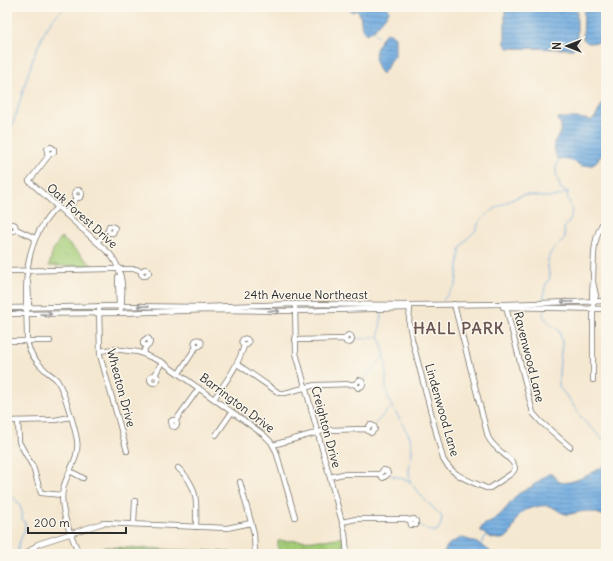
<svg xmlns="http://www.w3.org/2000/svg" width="613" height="561" font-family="Delius,sans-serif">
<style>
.forest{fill:url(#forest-firs);stroke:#586e4a}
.park{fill:url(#park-crowns);stroke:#687c52}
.water{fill:url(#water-rules);stroke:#4d6b86}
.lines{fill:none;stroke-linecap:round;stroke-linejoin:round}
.stream{stroke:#6fabe0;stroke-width:1}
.minor-casing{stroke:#726d65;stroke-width:6}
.minor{stroke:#fff;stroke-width:4.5}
.oneway{stroke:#a0a0a0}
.labels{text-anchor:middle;stroke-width:3;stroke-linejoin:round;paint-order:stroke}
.street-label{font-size:12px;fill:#2b2b2b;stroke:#fbf7ec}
.district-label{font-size:16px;font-weight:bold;letter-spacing:1px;fill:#6b5654;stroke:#fbf7ec}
</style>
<defs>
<pattern id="forest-firs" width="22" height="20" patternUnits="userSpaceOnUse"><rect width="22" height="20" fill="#84b068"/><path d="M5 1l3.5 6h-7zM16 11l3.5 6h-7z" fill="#6c8f56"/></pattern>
<pattern id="park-crowns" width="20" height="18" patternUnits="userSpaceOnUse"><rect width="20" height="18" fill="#a5cd78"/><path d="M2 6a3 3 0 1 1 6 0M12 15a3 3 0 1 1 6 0" fill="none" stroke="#8eb068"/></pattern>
<pattern id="water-rules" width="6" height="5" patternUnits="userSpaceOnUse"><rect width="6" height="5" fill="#6fabe0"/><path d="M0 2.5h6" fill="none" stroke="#5b8bb6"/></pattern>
</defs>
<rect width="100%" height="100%" fill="#fbf7ec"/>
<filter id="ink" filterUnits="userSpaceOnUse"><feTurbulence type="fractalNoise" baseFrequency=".025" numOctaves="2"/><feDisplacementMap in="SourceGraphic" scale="8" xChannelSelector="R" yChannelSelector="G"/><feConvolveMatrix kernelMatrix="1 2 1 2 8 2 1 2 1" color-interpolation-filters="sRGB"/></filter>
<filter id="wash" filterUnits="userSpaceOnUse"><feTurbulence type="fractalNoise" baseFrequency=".012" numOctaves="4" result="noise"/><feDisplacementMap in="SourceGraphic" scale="16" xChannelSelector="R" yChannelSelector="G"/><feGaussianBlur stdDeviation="0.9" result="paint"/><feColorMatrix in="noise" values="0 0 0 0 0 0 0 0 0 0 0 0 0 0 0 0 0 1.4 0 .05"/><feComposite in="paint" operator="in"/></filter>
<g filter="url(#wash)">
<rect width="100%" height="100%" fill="#f5e8d1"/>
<polygon class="forest" points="105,547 230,552 230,554 83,554"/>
<g class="park">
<polygon points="61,237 93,266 49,266 53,250"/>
<polygon points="343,537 343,554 278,554 278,541 324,540"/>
</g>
<g class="water">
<path d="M352 7H388L389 12 373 31 366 34C358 28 364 17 357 10L352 12 350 10Z"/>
<polygon points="505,7 577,7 577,45 573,49 508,48 505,44"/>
<polygon points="584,7 606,7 606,42 588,43 583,39"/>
<path d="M386 33 393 35 395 37V56L390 60 386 70 382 74C376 69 374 58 376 50 377 46 381 43 381 39Z"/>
<path d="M606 97V154L601 156 593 165 581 166C573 160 568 159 559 160L556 157 554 145V142L560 133 561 124 557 120 558 118H576L592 120 596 116Z"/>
<path d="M606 465V517C598 513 589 510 579 512 576 512 571 515 567 514 562 514 558 510 554 508 544 503 533 507 524 511 512 517 515 540 499 539 492 539 485 535 480 530L483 525 491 522 502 513 518 494 531 487 548 474H552C554 476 556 479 558 481 568 488 597 470 606 465Z"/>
<path d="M460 538C469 538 487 547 493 554H443C450 540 448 546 460 538Z"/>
</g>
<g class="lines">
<g class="stream">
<polyline points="373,31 381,39"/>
<path d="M7 139C22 104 27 65 45 31 49 22 58 14 65 7"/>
<polyline points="443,300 456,285 460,250 465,241 476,230 479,222 485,216 497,207 522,195 528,195 543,197 555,197 568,192"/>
<path d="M544 300C543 292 545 284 550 278 545 256 548 253 565 239L564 228C574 219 573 208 567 197L568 192 561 189C557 177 553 171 559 159"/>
<polyline points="544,311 543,315 549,323 559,331 562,343 559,372 559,387 572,403 583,420 606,442"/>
<polyline points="382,313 379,335 386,361 386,388 389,401 410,437 412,451 409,471 410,482 425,500 440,514 442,518 441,524 437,531 430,531 419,525"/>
<polyline points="353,339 372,338 380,337"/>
<polyline points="364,379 385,356"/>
<polyline points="375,424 391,407"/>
<polyline points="390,475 410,481"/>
<polyline points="7,485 7,487"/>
<path d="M7 498 11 496C20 502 23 510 22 520L25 522C26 536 17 539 18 551"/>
<polyline points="480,547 486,535"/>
</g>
</g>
</g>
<g filter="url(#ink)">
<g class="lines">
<defs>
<g id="minor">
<path d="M50 154 47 153V149L51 147 54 149V152L50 154 29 181 110 254C124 271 124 293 120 313"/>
<circle cx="78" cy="194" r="4"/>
<path d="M57 207C18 246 27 292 27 341 29 354 37 363 46 371 49 374 53 376 56 379 63 387 75 428 77 440 80 458 67 472 63 489 59 511 71 534 79 554"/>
<polyline points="65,214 77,197"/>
<polyline points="16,229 14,231 10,231 8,226 10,224 13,224 15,225 16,229 35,238"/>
<polyline points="97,242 108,231 109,226 112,226 115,228 113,233 110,233 108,231"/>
<polyline points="7,271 112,269 136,269 141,271 145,269 148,270 149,273 146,276 143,276 141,274 141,271"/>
<polyline points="118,277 119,307"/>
<polyline points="593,282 596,296 593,302"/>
<polyline points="295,304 296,353 345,533 347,554"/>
<polyline points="506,305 507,311 533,413 541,422 570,447"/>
<polyline points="99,306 100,355 127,451"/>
<path d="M410 306 409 323 412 339 443 459C452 476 470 481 486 488H490L511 474C514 471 516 469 514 465 511 457 494 450 488 437L454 304"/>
<polyline points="503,307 606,309"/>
<polyline points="7,308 121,306 204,307 295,304 410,305 506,304 606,301"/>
<polyline points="28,309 29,303 28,281"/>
<polyline points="7,314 120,313 209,310 295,311 409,308"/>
<circle cx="245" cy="342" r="3.5"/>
<circle cx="198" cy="343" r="3.5"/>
<polyline points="295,340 345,339 346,342 349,343 351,342 352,339 351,336 348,335 346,337 345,339"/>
<polyline points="7,341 50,341"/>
<polyline points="100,351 113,349 138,352 162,362 264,435 271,442 276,451 295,517"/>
<polyline points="143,353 146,346 149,345 150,342 149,339 147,338 143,341 143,344 146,346"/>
<polyline points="237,364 279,393 285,393 315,385 355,384 359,380 362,381 363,384 362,386 358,388 355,384"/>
<polyline points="179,373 196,347"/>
<polyline points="155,375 162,362"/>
<circle cx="154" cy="379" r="4"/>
<path d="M593 380V302C591 294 593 288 593 280 594 258 592 236 606 218"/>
<path d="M214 399C226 381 238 366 244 346"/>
<polyline points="176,420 177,425 175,427 172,426 171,421 173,420 176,420 199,388"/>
<polyline points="7,421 55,420 70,417"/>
<polyline points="18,421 19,442 33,467 41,493 62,495"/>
<polyline points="216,435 232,412"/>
<polyline points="273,445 326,430 367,429 370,425 374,426 375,429 371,433 368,431 367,429"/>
<path d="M178 468C198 486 197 501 196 527"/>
<polyline points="70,471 83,478"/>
<polyline points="330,477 343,474 380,474 383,470 387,471 388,474 386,476 383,478 381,476 380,474"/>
<polyline points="240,482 254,533 255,554"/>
<polyline points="342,522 356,519 405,519 410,520 414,519 416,521 416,525 411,525 410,520"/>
<polyline points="134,524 135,501"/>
<polyline points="26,554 38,544 103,523 227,528 251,523"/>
</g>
</defs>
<use href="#minor" class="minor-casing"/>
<use href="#minor" class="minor"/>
</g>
<defs><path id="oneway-shaft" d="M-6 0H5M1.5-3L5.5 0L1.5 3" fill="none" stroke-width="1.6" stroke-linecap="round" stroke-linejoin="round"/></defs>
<g class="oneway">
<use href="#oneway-shaft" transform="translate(567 302) rotate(179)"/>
<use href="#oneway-shaft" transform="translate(143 306) rotate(-179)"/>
<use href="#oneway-shaft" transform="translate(274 311) rotate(1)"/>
<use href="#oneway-shaft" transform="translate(46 314) rotate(-1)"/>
</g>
</g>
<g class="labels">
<g class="street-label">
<text transform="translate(82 216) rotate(42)" y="4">Oak Forest Drive</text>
<text x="306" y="299">24th Avenue Northeast</text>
<text transform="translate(529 357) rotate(76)" y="4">Ravenwood Lane</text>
<text transform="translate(121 388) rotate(75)" y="4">Wheaton Drive</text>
<text transform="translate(237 403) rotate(37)" y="4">Barrington Drive</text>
<text transform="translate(442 410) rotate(74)" y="4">Lindenwood Lane</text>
<text transform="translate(326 427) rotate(75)" y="4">Creighton Drive</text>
</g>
<g class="district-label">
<text x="459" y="334">HALL PARK</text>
</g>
</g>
<rect width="613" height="561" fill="none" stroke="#fbf7ec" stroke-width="24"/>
<g transform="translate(567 46) rotate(270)" stroke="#fbf7ec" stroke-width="3" paint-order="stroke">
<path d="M0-3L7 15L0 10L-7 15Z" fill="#2b2b2b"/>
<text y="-6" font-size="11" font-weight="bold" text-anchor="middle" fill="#2b2b2b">N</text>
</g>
<path d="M28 527v6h98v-6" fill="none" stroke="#2b2b2b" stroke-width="2"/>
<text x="34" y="527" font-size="12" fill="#2b2b2b" stroke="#fbf7ec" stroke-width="3" paint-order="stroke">200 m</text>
</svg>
